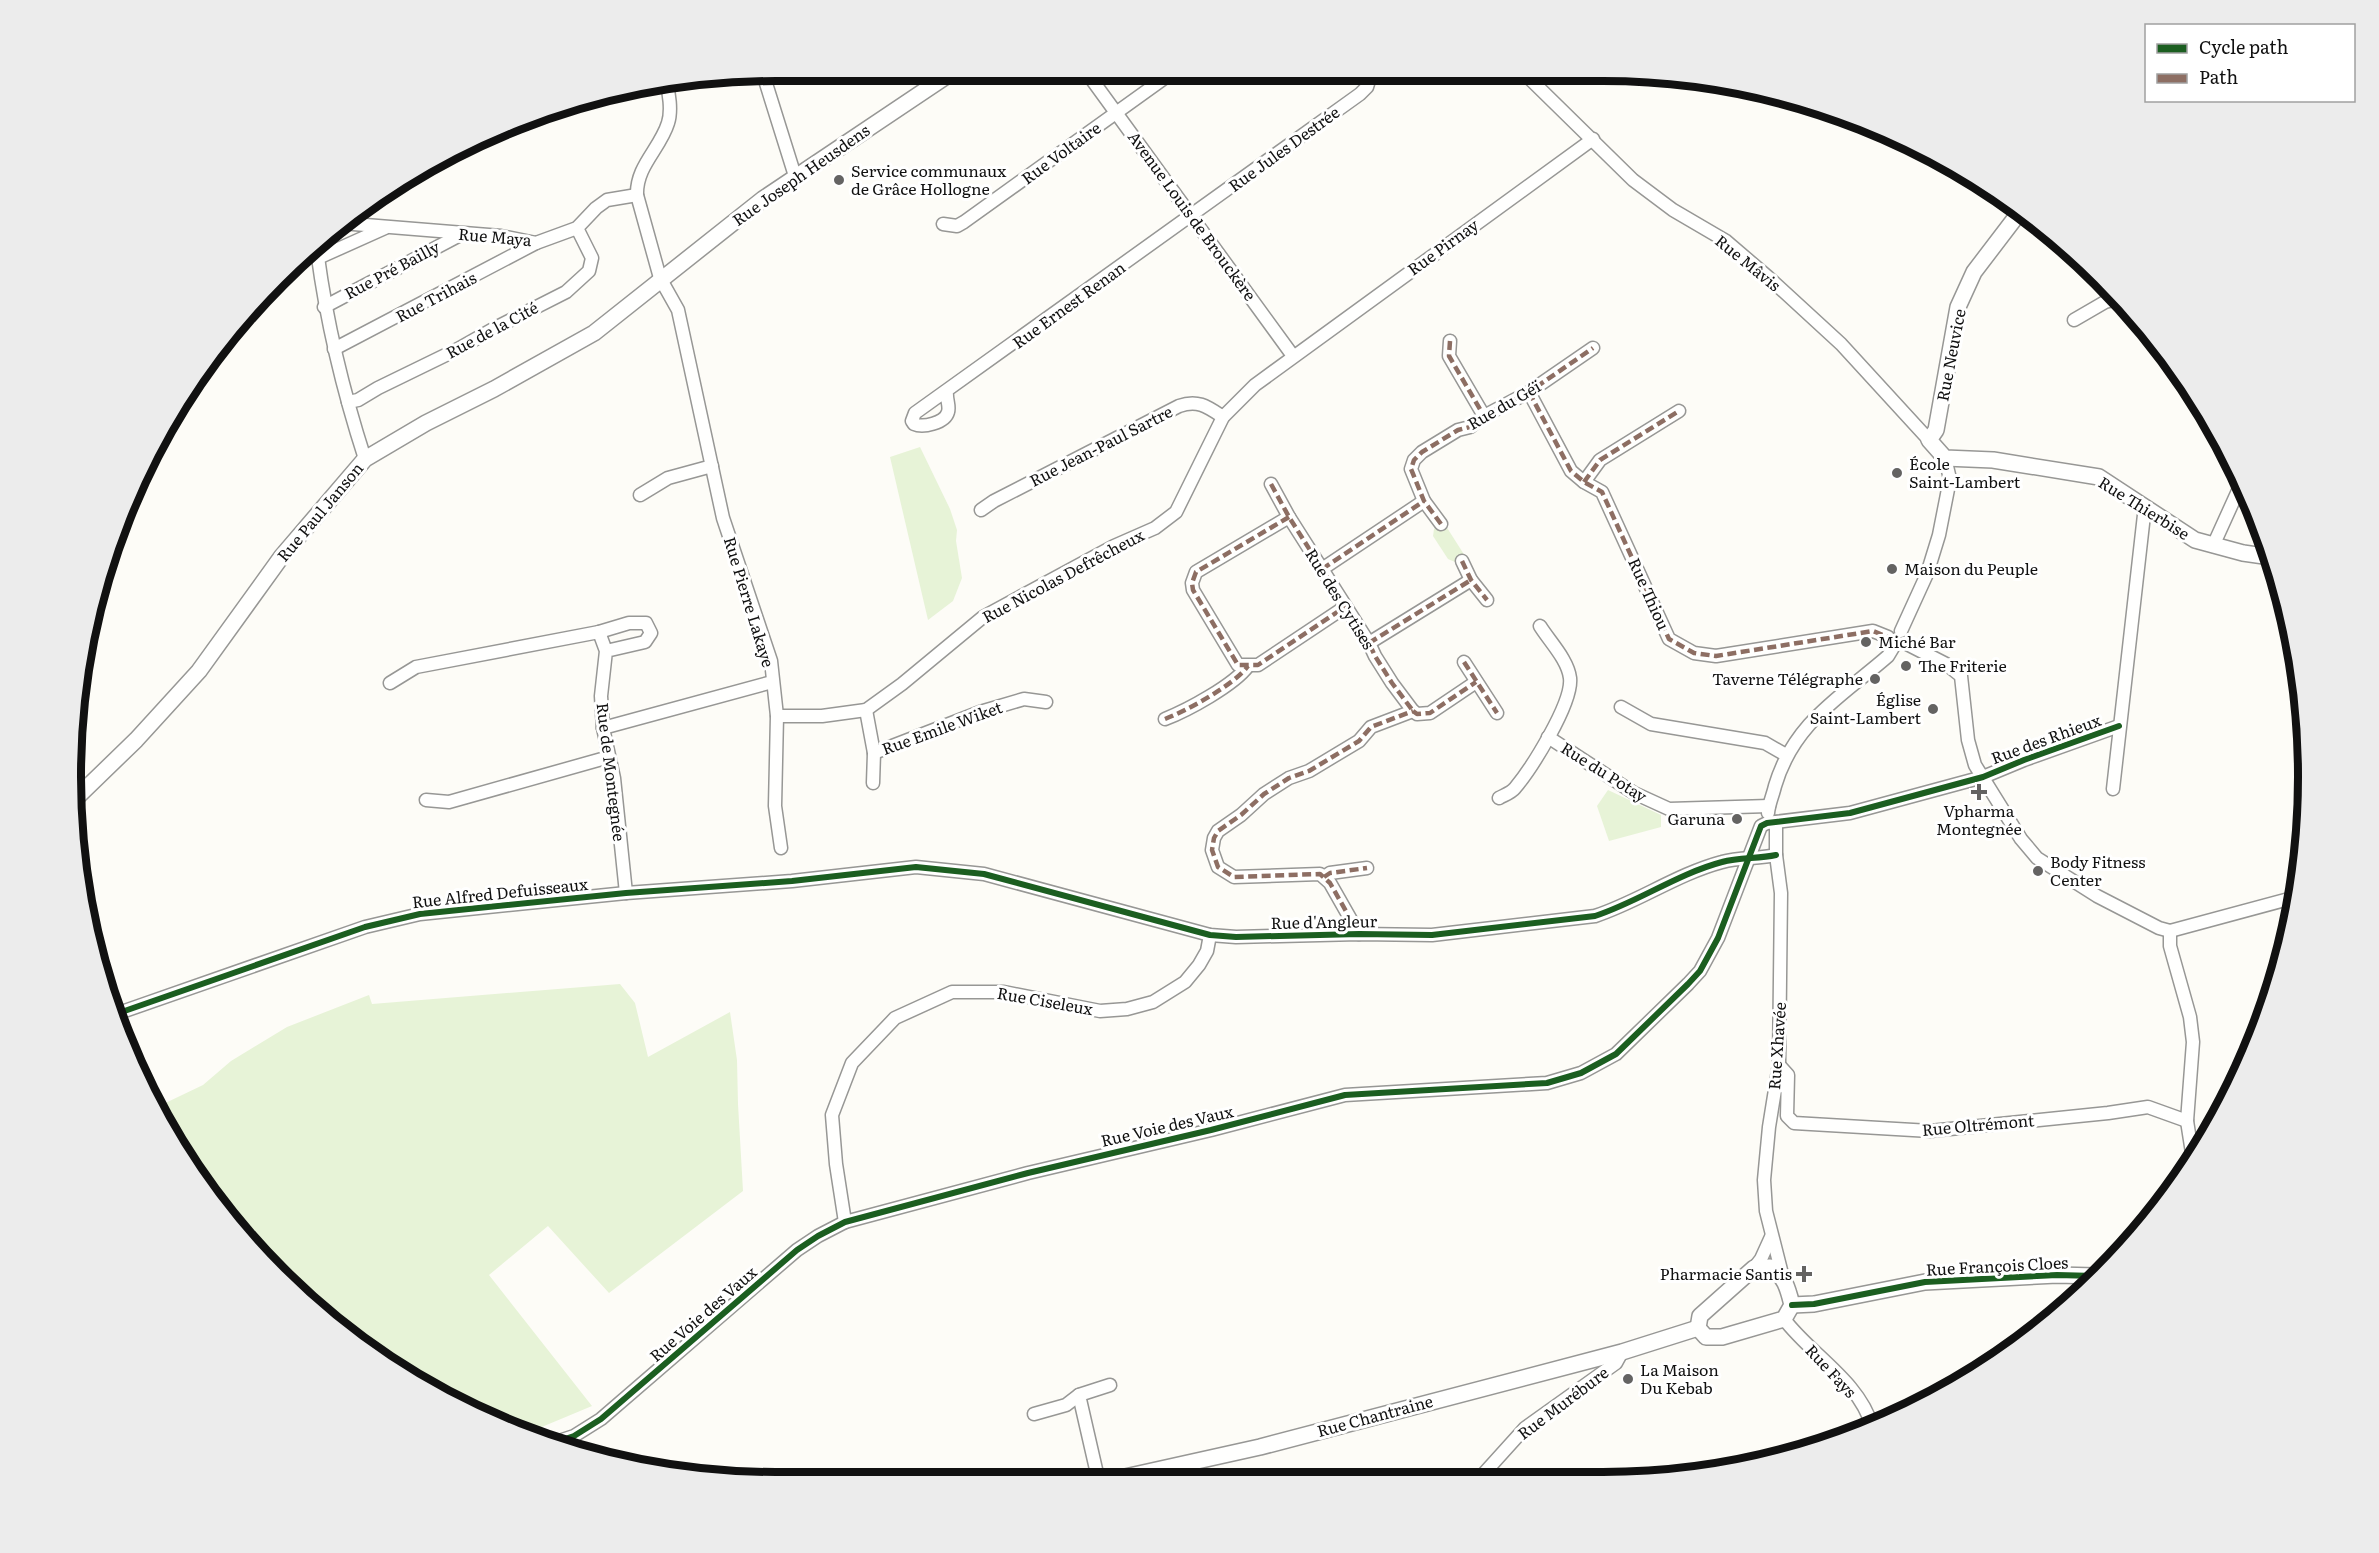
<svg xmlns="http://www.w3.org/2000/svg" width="2379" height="1553" font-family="Literata,serif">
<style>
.green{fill:#e7f3d7}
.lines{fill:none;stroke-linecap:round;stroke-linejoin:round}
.minor-casing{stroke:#979795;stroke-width:15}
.tertiary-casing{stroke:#979795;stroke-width:18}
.minor{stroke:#fffffe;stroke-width:12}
.tertiary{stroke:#fffffe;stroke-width:15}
.quiet{stroke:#8d6e63;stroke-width:4.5;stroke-dasharray:9 4.5;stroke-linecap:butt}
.cycleway-casing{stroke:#fff;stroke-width:10}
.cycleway{stroke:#1b5e20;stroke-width:6}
.poi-dot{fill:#646362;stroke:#fff;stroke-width:2}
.labels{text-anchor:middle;stroke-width:6;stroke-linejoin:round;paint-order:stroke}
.street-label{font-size:16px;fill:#111;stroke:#fff}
.poi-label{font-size:16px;fill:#111;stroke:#fff;text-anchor:start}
.rim{fill:none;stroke:#111;stroke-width:8}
</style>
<rect width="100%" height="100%" fill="#fdfcf7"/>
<g class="green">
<polygon points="920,447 950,509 957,530 956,541 962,578 953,601 928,620 890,457"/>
<polygon points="1444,523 1465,556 1455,562 1448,559 1433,536 1434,529"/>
<polygon points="1608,790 1661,815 1661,827 1609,841 1597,806"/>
<polygon points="620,984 635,1003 648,1057 730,1012 737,1060 738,1104 743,1191 609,1293 548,1226 489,1275 592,1406 525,1434 506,1429 423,1388 311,1308 189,1168 157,1107 203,1085 231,1061 287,1027 369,995 372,1004"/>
</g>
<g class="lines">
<defs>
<g id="minor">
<polyline points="764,77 795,176"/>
<polyline points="1090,77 1293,356"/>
<polyline points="1528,77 1633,180 1673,210 1726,241 1768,277 1841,344 1929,440"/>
<path d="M666 81C669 92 672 111 668 123 660 149 636 166 637 195L660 278 678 310 723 518 771 661 777 716 775 806 781 848"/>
<polyline points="341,223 501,236 536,243 577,228 596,208 607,200 637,195"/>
<polyline points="943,224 957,226 964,222 1166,77"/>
<path d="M316 242C325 316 342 388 365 459"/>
<polyline points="318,258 385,228"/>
<polyline points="324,307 460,235"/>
<polyline points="2074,320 2105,302 2118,299"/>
<polyline points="1450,341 1449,356 1484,416"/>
<polyline points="334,349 536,243"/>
<path d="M947 392C946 399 950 406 948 412 945 423 923 428 914 424L912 421 915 413 1360 94 1367 87 1370 77"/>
<polyline points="1529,392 1571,471 1584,482 1602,492 1669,639 1694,653 1716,656 1873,631 1888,637"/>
<polyline points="348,402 358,400 378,388 458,349 495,328 566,292 589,271 592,258 577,228"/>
<polyline points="1584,482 1600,460 1679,411"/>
<polyline points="1271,484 1289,517 1369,643 1375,656 1392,683 1413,711"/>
<polyline points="640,495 668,478 712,466"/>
<path d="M981 510 994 501 1179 406C1198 399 1208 407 1223 417"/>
<polyline points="1289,517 1196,572 1192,583 1193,590 1238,665 1258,665 1345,607"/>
<polyline points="1441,524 1424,501 1411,469 1414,460 1422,452 1458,430 1470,427 1484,416 1529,392 1593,348"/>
<polyline points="2213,546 2242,482"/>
<polyline points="1462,561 1471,580 1487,600"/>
<polyline points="1322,569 1424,501"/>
<polyline points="1901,631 1927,574 1939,535 1950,479 1945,458"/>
<polyline points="1369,643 1471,580"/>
<polyline points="1905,643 1946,664 1961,676 1968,740 1975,765 2021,839 2037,858 2097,896 2159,928 2170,931"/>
<polyline points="606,651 599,632 629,623 646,623 651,633 645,642 606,651 601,696 603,728 614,778 626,893"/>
<polyline points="1464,662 1497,713"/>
<polyline points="390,683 416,667 599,632"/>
<polyline points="1621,707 1651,724 1765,743 1786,755"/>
<polyline points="866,710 874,753 873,783"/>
<polyline points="1413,711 1417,714 1430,713 1476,682"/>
<polyline points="777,716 822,716 866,710 902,684 983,617 1114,546 1155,528 1176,512 1223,417 1255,385 1593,139"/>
<path d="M1165 719C1188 710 1234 685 1248 666"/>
<polyline points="603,728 772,682"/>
<polyline points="1548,737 1634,793 1669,809 1769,806"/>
<polyline points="874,753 980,712 1024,699 1046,702"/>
<polyline points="2113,789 2145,506"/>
<path d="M1499 798C1504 795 1511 793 1515 788 1531 769 1573 703 1570 678 1568 660 1550 642 1540 626"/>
<polyline points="426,800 449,802 609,757"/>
<path d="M1768 813C1769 803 1773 795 1775 786 1794 722 1841 697 1888 656L1894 646"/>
<polyline points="1776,822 1776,855 1781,893 1779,1065 1769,1127 1764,1180 1766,1211 1782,1274"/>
<polyline points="1324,877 1330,873 1367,868"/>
<polyline points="2170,931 2170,946 2190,1017 2193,1042 2187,1121 2193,1159"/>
<polyline points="2170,931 2296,897"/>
<polyline points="1359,934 1330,883 1320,874 1234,877 1218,867 1212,850 1214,838 1218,831 1241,815 1264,794 1289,778 1309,771 1359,741 1371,727 1413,711"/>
<path d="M113 1015 365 927 420 914 626 893 792 881 916 867 984 874 1210 935 1236 937 1359 934 1432 935 1595 916C1638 902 1677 874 1722 862 1739 857 1758 859 1776 855"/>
<polyline points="1779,1065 1788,1075 1787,1116 1794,1123 1930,1131 2108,1113 2148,1107 2187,1121"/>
<polyline points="845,1222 836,1164 832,1115 852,1063 895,1018 952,992 1004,992 1100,1011 1127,1009 1153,1002 1185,982 1199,965 1207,951 1210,935"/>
<polyline points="1754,1268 1761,1259 1771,1237"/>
<path d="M1784 1319C1811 1355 1859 1381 1872 1426"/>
<polyline points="1034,1414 1066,1405 1079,1395"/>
<polyline points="556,1442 574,1436 601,1419 797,1250 818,1236 845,1222 1028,1173 1211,1130 1345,1095 1547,1083 1581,1073 1616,1054 1688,984 1700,971 1718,938 1761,826 1767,823 1850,813 1983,777 2024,760 2119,726"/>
<polyline points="1098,1478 1079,1395 1110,1385"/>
<polyline points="1478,1480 1525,1428 1616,1363 1622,1352"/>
</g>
<g id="tertiary">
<polyline points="2019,213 1974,272 1958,307 1936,430 1929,440 1945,458 1993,460 2099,477 2195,540 2243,553 2271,557"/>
<polyline points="72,802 136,740 199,671 282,556 365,459 426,423 494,389 594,333 763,199 945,77"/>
<path d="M1770 1267C1785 1276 1788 1289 1792 1305L1784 1319 1722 1337H1706L1698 1328 1700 1316 1754 1268Z"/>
<polyline points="1792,1305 1814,1304 1925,1282 2057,1275 2096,1276"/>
<polyline points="1116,1479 1260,1447 1622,1352 1698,1328"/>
</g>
</defs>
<use href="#minor" class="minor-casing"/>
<use href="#tertiary" class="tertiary-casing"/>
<use href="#minor" class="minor"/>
<use href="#tertiary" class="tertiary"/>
<g class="quiet">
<polyline points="1450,341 1449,356 1484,416"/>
<polyline points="1529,392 1571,471 1584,482 1602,492 1669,639 1694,653 1716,656 1873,631 1888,637"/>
<polyline points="1584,482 1600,460 1679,411"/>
<polyline points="1271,484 1289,517 1369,643 1375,656 1392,683 1413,711"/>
<polyline points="1289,517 1196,572 1192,583 1193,590 1238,665 1258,665 1345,607"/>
<polyline points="1441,524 1424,501 1411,469 1414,460 1422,452 1458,430 1470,427 1484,416 1529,392 1593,348"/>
<polyline points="1462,561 1471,580 1487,600"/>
<polyline points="1322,569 1424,501"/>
<polyline points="1369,643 1471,580"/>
<polyline points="1464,662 1497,713"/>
<polyline points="1413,711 1417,714 1430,713 1476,682"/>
<path d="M1165 719C1188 710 1234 685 1248 666"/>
<polyline points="1324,877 1330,873 1367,868"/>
<polyline points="1359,934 1330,883 1320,874 1234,877 1218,867 1212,850 1214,838 1218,831 1241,815 1264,794 1289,778 1309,771 1359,741 1371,727 1413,711"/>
</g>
<defs>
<g id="cycleway">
<path d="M113 1015 365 927 420 914 626 893 792 881 916 867 984 874 1210 935 1236 937 1359 934 1432 935 1595 916C1638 902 1677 874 1722 862 1739 857 1758 859 1776 855"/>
<polyline points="1792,1305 1814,1304 1925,1282 2057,1275 2096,1276"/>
<polyline points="556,1442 574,1436 601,1419 797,1250 818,1236 845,1222 1028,1173 1211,1130 1345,1095 1547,1083 1581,1073 1616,1054 1688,984 1700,971 1718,938 1761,826 1767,823 1850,813 1983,777 2024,760 2119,726"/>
</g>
</defs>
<use href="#cycleway" class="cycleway-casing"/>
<use href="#cycleway" class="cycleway"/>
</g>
<g class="poi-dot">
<circle cx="839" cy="180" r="6"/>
<circle cx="1897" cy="473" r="6"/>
<circle cx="1892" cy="569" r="6"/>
<circle cx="1866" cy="642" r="6"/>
<circle cx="1906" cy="666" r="6"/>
<circle cx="1875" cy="679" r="6"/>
<circle cx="1933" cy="709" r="6"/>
<path d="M1976 783h6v6h6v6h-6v6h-6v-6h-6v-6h6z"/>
<circle cx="1737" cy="819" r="6"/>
<circle cx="2038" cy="871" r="6"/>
<path d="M1801 1265h6v6h6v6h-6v6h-6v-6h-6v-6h6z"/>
<circle cx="1628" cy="1379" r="6"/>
</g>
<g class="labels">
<g class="street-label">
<text transform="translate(1284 149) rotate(-36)" y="6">Rue Jules Destrée</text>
<text transform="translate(1061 153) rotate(-36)" y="6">Rue Voltaire</text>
<text transform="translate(801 175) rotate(-35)" y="6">Rue Joseph Heusdens</text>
<text transform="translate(1192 216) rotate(54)" y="6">Avenue Louis de Brouckère</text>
<text transform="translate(495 237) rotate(5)" y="6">Rue Maya</text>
<text transform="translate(1443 247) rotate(-36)" y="6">Rue Pirnay</text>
<text transform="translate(1748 263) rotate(39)" y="6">Rue Mâvis</text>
<text transform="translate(392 270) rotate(-28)" y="6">Rue Pré Bailly</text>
<text transform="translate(436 297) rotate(-28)" y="6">Rue Trihais</text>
<text transform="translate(1069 305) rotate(-36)" y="6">Rue Ernest Renan</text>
<text transform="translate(492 330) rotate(-28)" y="6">Rue de la Cité</text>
<text transform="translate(1951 355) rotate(-79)" y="6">Rue Neuvice</text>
<text transform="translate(1504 405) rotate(-30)" y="6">Rue du Géï</text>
<text transform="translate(1101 446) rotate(-27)" y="6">Rue Jean-Paul Sartre</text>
<text transform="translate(2144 508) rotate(32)" y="6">Rue Thierbise</text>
<text transform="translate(320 512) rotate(-50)" y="6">Rue Paul Janson</text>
<text transform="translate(1063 576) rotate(-28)" y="6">Rue Nicolas Defrêcheux</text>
<text transform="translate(1649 594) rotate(66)" y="6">Rue Thiou</text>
<text transform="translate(1340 599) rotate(58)" y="6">Rue des Cytises</text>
<text transform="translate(749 602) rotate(73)" y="6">Rue Pierre Lakaye</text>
<text transform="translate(942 728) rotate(-20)" y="6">Rue Emile Wiket</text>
<text transform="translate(2046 739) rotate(-20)" y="6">Rue des Rhieux</text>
<text transform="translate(611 772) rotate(83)" y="6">Rue de Montegnée</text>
<text transform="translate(1604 772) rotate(32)" y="6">Rue du Potay</text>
<text transform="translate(500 893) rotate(-6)" y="6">Rue Alfred Defuisseaux</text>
<text transform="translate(1324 922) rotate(-1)" y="6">Rue d'Angleur</text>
<text transform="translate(1045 1001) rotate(10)" y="6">Rue Ciseleux</text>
<text transform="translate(1777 1046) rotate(-86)" y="6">Rue Xhavée</text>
<text transform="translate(1978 1125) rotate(-5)" y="6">Rue Oltrémont</text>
<text transform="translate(1167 1126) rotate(-13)" y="6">Rue Voie des Vaux</text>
<text transform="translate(1997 1266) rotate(-3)" y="6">Rue François Cloes</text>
<text transform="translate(703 1314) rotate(-41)" y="6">Rue Voie des Vaux</text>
<text transform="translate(1831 1371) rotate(47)" y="6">Rue Fays</text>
<text transform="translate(1563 1403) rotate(-37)" y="6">Rue Murébure</text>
<text transform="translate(1375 1416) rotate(-15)" y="6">Rue Chantraine</text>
</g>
<g class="poi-label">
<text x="851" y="177">Service communaux<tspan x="851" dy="18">de Grâce Hollogne</tspan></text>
<text x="1909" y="470">École<tspan x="1909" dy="18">Saint-Lambert</tspan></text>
<text x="1904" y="575">Maison du Peuple</text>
<text x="1878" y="648">Miché Bar</text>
<text x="1918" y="672">The Friterie</text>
<text x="1863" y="685" text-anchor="end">Taverne Télégraphe</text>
<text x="1921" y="706" text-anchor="end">Église<tspan x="1921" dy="18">Saint-Lambert</tspan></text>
<text x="1979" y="817" text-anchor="middle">Vpharma<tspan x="1979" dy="18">Montegnée</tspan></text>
<text x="1725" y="825" text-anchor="end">Garuna</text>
<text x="2050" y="868">Body Fitness<tspan x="2050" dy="18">Center</tspan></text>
<text x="1792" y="1280" text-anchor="end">Pharmacie Santis</text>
<text x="1640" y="1376">La Maison<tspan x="1640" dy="18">Du Kebab</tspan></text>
</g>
</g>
<path d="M0 0H2379V1553H0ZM776 81H1603A695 695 0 0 1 2298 776V777A695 695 0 0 1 1603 1472H776A695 695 0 0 1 81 777V776A695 695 0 0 1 776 81Z" fill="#ececec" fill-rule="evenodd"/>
<path class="rim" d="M776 81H1603A695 695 0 0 1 2298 776V777A695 695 0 0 1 1603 1472H776A695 695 0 0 1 81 777V776A695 695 0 0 1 776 81Z"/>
<rect x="2145" y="24" width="210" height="78" fill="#ffffff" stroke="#a0a0a0" stroke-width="1.5"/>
<rect x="2157" y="44" width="30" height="9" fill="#1b5e20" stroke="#a0a0a0" stroke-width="1.5"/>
<text x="2199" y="54" font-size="18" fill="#111111">Cycle path</text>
<rect x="2157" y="74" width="30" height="9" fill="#8d6e63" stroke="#a0a0a0" stroke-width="1.5"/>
<text x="2199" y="84" font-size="18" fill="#111111">Path</text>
</svg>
